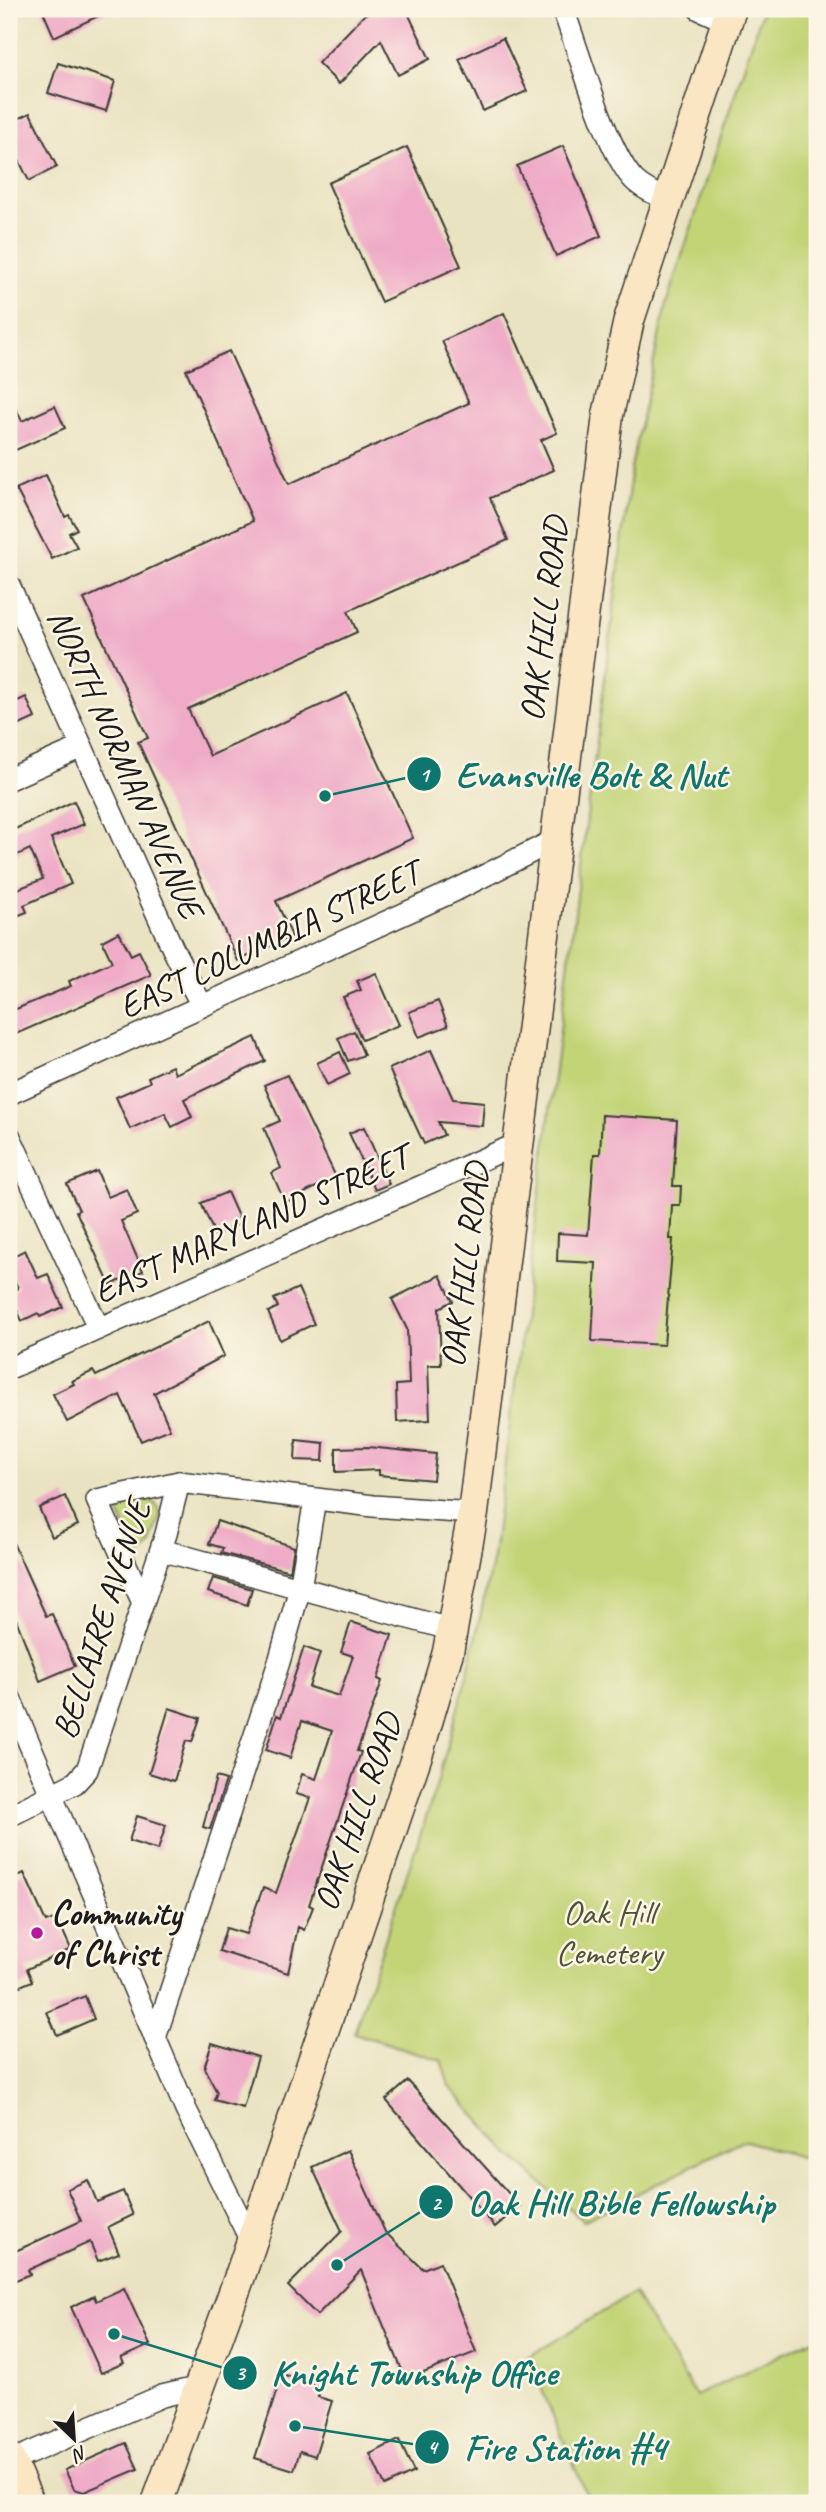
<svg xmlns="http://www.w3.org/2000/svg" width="826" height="2512" font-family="Caveat,sans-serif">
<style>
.green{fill:#c3d477;stroke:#70784a;stroke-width:2}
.building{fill:#efabc7}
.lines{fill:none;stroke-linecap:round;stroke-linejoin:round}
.minor-casing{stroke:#3b3a35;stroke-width:24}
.secondary-casing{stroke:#3b3a35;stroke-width:33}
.minor{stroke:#fff;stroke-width:21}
.secondary{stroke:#fbe6c4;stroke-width:30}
.poi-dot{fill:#b5179e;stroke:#fcf5e5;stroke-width:2.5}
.labels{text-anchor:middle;stroke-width:5;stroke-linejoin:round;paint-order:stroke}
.street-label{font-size:35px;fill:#1c1c1c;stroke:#fcf5e5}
.park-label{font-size:35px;fill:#4e5337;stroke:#fcf5e5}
.poi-label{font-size:35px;font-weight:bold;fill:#1c1c1c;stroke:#fcf5e5;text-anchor:start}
.leader{fill:none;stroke:#0f766e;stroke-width:2.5}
.callout-dot{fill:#0f766e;stroke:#fcf5e5;stroke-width:2.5}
.mark-label{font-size:21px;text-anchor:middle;font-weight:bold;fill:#fff}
.callout-label{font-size:37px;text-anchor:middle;font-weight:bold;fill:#0f766e;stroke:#fcf5e5;stroke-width:5;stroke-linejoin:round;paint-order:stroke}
</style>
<rect width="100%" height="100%" fill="#fcf5e5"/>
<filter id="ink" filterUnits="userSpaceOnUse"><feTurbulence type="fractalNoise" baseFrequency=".0143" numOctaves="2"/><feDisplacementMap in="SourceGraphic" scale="14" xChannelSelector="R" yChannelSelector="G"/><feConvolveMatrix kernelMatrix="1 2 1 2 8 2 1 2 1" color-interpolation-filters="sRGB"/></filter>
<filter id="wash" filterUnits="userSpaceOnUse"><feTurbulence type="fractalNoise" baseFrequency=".00686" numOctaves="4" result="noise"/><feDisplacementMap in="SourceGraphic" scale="28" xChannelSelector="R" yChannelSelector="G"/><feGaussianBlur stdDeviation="1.57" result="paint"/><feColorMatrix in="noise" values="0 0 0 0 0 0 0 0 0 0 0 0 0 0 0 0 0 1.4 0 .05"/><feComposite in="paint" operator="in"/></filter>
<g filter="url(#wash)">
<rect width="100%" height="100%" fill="#eae3c2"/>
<g class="green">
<polygon points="763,9 817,9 817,2162 743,2140 583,2221 509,2154 449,2086 441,2060 354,2033 435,1790 468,1672 493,1557 632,464 666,304"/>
<polygon points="143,1500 155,1503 161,1513 150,1547 140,1555 135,1553 119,1513 128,1502"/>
<polygon points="634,2293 696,2396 817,2337 817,2503 590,2503 528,2357"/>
</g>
<g id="blocks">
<g class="building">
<polygon points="42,9 113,9 54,37"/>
<polygon points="377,9 406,9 430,59 398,75 381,40 339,84 318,63 365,14"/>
<polygon points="503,38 527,91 483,111 459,59"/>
<polygon points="58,63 115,81 106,111 48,93"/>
<polygon points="30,113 57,167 29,181 9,140 9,123"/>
<polygon points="563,146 601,236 556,256 517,166"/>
<polygon points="407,147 461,266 381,302 328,183"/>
<polygon points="504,313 557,433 541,440 554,470 490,498 508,540 348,611 357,632 188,709 210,756 347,693 413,838 276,901 292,936 238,961 138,742 148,738 84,599 253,521 186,370 229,351 289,484 469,403 442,341"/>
<polygon points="9,394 22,421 55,406 65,428 9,453"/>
<polygon points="46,475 65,517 69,515 77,529 69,533 77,547 52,559 16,489"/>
<polygon points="26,697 35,718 9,730 9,705"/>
<polygon points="74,801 84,824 51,838 71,884 24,905 27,912 9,919 9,868 18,889 43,879 30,849 13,857 9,847 9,832"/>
<polygon points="119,932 131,955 139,951 151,975 9,1037 9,1012 71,986 69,981 112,962 102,941"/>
<polygon points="376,973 399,1025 362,1040 343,997 361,990 357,981"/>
<polygon points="438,1001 448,1026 419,1037 409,1012"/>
<polygon points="354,1031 364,1055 348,1061 338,1038"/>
<polygon points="255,1037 265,1061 184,1099 192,1117 172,1127 165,1113 130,1129 116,1097 150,1082 148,1077 172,1066 175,1074"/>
<polygon points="431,1050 453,1099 484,1102 482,1126 438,1122 444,1135 424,1144 389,1069"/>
<polygon points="340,1052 350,1074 327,1085 317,1063"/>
<polygon points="287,1075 336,1177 285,1203 272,1173 281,1168 264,1128 280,1121 264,1085"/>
<polygon points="602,1115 677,1120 673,1186 681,1186 680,1205 672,1205 670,1239 673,1239 664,1345 592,1341 596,1263 557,1261 558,1233 588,1235 594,1154 600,1154"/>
<polygon points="364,1127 389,1184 375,1190 349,1133"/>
<polygon points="97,1171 108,1197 127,1189 137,1214 121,1221 143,1271 110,1285 76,1211 79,1210 67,1184"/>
<polygon points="227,1192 241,1223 215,1235 201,1203"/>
<polygon points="25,1250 38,1278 48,1274 63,1307 40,1317 38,1313 22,1321 9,1293 18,1288 9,1268 9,1258"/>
<polygon points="440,1275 453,1301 439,1308 441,1365 428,1365 430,1420 397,1422 396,1385 409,1384 407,1329 392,1299"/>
<polygon points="298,1288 314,1324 280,1340 268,1312 278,1307 274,1299"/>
<polygon points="209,1321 224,1356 154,1393 170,1429 141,1441 120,1395 67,1422 53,1394 74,1384 72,1381 93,1371 96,1376"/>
<polygon points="296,1440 324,1443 323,1461 295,1460"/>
<polygon points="368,1447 436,1454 433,1480 379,1475 379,1470 336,1472 336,1448"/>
<polygon points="65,1496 78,1525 52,1537 39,1508"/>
<polygon points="217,1521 294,1547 290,1571 221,1553 223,1548 209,1544"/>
<polygon points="9,1534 46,1616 52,1614 75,1666 40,1681 9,1601"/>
<polygon points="213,1578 252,1589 247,1605 208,1592"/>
<polygon points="351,1622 392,1635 378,1679 382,1681 357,1751 361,1752 309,1905 313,1907 304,1930 298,1927 288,1973 219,1951 226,1928 246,1934 263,1888 276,1893 310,1798 296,1794 302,1774 316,1779 332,1731 302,1721 290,1758 266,1750 277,1715 281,1717 304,1647 320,1653 309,1687 339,1696 353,1656 341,1652"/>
<polygon points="169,1708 200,1718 192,1742 186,1741 174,1781 149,1773"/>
<polygon points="216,1777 226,1780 210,1829 203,1827"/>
<polygon points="137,1816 166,1825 158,1850 129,1841"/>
<polygon points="24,1873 46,1922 57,1918 71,1949 27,1969 32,1981 9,1991 9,1880"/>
<polygon points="85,1996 94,2019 57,2035 47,2012"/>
<polygon points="212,2043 258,2057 243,2108 214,2100 217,2092 204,2068"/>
<polygon points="408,2081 520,2206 495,2227 386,2100"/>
<polygon points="348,2150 385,2232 423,2269 440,2262 476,2352 406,2380 361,2270 317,2315 288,2286 342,2231 312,2167"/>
<polygon points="88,2180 97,2202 123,2191 133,2215 108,2227 119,2253 98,2261 90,2242 28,2270 30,2274 9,2283 9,2254 81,2221 67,2189"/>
<polygon points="124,2288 150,2345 121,2358 124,2363 101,2373 71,2307 94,2296 96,2301"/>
<polygon points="282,2374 321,2387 318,2397 332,2401 315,2456 300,2451 294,2470 255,2458"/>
<polygon points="399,2440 414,2472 385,2486 370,2454"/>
<polygon points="126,2443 138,2469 84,2492 74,2489 65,2470"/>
</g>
</g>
</g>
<g filter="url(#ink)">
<use href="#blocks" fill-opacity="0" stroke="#3b3a35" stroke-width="2"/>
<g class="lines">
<defs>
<g id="minor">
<path d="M563 9C578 49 607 152 634 180 643 189 655 194 667 199"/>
<polyline points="699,9 726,21"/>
<polyline points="9,585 173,949 202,1006"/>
<polyline points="9,779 82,747"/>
<polyline points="9,1094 454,891 555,840"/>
<polyline points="9,1135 98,1327"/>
<polyline points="12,1367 517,1144"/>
<polyline points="161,1550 453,1630"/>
<polyline points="143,1603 97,1500 179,1482"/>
<polyline points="9,1696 186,2110 251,2241"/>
<polyline points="9,1816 75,1783 87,1770 166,1534 179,1482 373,1506 473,1513"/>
<polyline points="155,2038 279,1662 300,1588 315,1499"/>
<polyline points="9,2462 162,2396 200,2387"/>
</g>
<g id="secondary">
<polyline points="9,2458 29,2503"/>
<polyline points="157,2503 240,2276 419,1749 448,1652 473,1513 608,415 629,320 731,9"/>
</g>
</defs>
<use href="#minor" class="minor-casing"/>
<use href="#secondary" class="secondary-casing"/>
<use href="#minor" class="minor"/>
<use href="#secondary" class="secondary"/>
</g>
</g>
<circle class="poi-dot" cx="37" cy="1933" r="7"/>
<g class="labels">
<g class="street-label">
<text transform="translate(543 619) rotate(-83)" y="12">OAK HILL ROAD</text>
<text transform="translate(126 763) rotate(66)" y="12">NORTH NORMAN AVENUE</text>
<text transform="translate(269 939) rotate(-25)" y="12">EAST COLUMBIA STREET</text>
<text transform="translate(251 1224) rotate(-24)" y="12">EAST MARYLAND STREET</text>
<text transform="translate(464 1265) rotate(-83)" y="12">OAK HILL ROAD</text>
<text transform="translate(101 1619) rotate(-72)" y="12">BELLAIRE AVENUE</text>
<text transform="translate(357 1812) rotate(-71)" y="12">OAK HILL ROAD</text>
</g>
<g class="park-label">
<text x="609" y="1924">Oak Hill<tspan x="609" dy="40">Cemetery</tspan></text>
</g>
<g class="poi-label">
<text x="51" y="1925">Community<tspan x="51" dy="40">of Christ</tspan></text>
</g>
</g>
<path class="leader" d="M325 796L424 774M337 2265L436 2202M114 2334L240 2373M295 2426L432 2447"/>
<g class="callout-dot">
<circle cx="325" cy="796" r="7"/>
<circle cx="337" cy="2265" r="7"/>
<circle cx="114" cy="2334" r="7"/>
<circle cx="295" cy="2426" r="7"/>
<circle cx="424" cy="774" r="18"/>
<circle cx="436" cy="2202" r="18"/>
<circle cx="240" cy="2373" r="18"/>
<circle cx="432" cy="2447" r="18"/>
</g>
<g class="mark-label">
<text x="424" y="782">1</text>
<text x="436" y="2210">2</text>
<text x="240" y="2380">3</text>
<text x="432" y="2454">4</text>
</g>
<g class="callout-label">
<text x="591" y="787">Evansville Bolt &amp; Nut</text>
<text x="621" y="2215">Oak Hill Bible Fellowship</text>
<text x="414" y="2385">Knight Township Office</text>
<text x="565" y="2460">Fire Station #4</text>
</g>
<rect width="826" height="2512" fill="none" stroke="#fcf5e5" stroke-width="35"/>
<g transform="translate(74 2439) rotate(155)" stroke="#fcf5e5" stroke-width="5" paint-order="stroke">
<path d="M0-5L12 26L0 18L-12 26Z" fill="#1c1c1c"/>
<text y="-10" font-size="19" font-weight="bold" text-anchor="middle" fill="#1c1c1c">N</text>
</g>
</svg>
